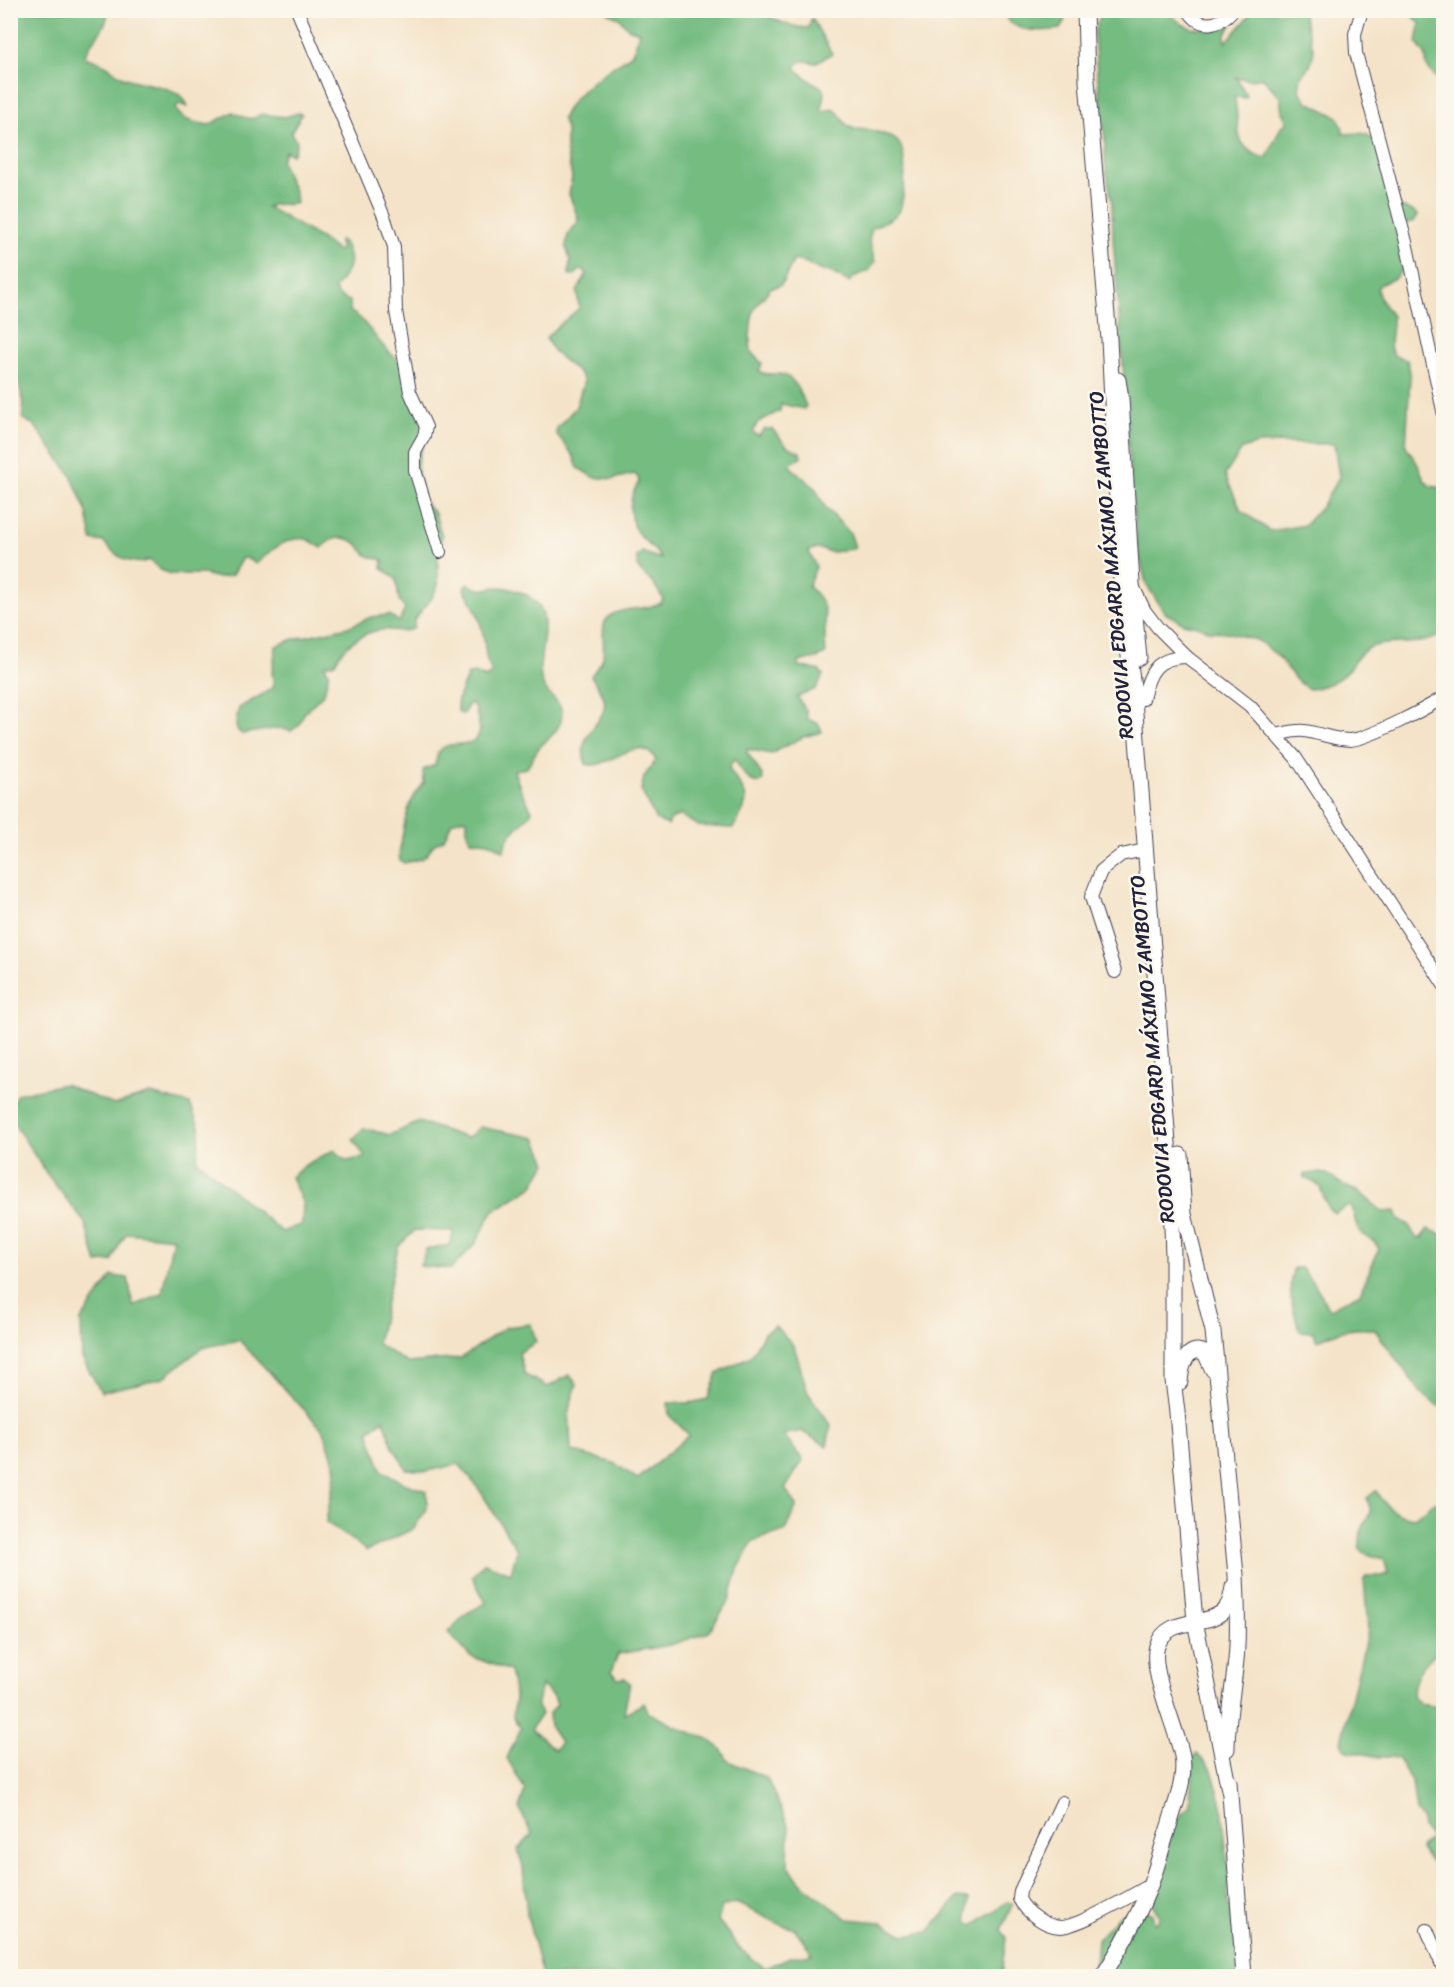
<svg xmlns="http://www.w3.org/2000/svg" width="1454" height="1987" font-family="Sriracha,sans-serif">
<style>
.forest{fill:#74bc81;stroke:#4b6f5e;stroke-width:1.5;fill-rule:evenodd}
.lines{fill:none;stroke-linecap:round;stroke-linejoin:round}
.minor-casing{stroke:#423f50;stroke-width:14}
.major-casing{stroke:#423f50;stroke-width:17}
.minor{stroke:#fff;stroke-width:12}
.major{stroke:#fff;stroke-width:15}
.labels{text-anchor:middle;stroke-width:5;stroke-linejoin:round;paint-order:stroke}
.street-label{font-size:20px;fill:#22223b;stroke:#fbf7ec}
</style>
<rect width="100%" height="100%" fill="#fbf7ec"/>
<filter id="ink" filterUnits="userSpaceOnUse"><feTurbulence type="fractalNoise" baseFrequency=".0167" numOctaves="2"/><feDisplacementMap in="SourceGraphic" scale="12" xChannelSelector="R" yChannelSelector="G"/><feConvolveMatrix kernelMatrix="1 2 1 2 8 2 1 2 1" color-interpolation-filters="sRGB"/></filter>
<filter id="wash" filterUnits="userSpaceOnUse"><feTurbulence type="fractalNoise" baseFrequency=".008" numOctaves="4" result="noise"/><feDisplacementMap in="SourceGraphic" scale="24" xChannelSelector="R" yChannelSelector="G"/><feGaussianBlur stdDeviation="1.35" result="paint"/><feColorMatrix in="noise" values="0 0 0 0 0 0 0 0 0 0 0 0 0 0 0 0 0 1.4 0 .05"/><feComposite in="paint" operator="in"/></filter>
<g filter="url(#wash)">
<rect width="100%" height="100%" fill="#f4e3c8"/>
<g class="forest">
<path d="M694 10C714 19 739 6 760 10 764 11 768 16 772 18 782 23 796 28 808 28L812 18 832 54 815 63C808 61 799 59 795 68L809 80 823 88 825 94 821 109 824 111C843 104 838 123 852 128 857 130 864 129 870 130 878 132 890 136 896 140 909 149 905 199 899 212 896 218 879 224 872 228L869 240 875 262C867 276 866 270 856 276 853 277 852 280 849 282L828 271H821L807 263 794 260 781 285 770 288C766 296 760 299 756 306 751 313 748 345 752 353 754 356 759 360 762 363L759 372C766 375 770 374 778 374 795 375 800 393 806 406L804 409 781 404 780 411 758 422 753 432 758 436 765 429H772L787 446 800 452 801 458 791 463 790 466 815 488 825 507 850 533 855 547 853 549C846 549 840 551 833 552 824 552 819 545 809 551L816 567 808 587C834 605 822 627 826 653 818 661 807 657 798 663L799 666 820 671 823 675 816 689 797 697 806 710 807 719 819 724 822 732 803 737 771 754 747 749V752L762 775 763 781 760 783C748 783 741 771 736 761L733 760 729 769C749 798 752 797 733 828L698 826 680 815 671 819 668 825 656 820 641 790 644 777 656 760C638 730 607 772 586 764 573 730 613 722 603 696 600 689 595 682 591 676 594 671 599 666 602 660 607 647 597 624 611 615 627 606 645 611 661 603L663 598C659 593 656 586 651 581 641 571 637 572 637 556L642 552 661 559C657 551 649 545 642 538 627 523 627 499 639 482L638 477 634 474 612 479 593 477 578 468 573 455 556 433 557 428 576 407 584 381 580 374 554 352 546 338C555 327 569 318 579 308L577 292 587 273 582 269 573 276 569 274 570 260 566 246 567 239 569 232 577 224 578 218 569 194 572 177 566 150V129L562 119C572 96 591 82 611 68 617 64 626 60 631 54 636 48 637 39 639 32L628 28 620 19 606 11Z"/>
<path d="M11 11H108C107 32 87 42 85 57 93 60 100 62 107 66 113 69 117 74 123 77 139 85 182 84 188 107L179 104 175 108C183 122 195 122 209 125L233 112C243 117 252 122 261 114L285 117 298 113 302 114 291 132 292 135 297 141 295 150 292 154 285 151 281 161 295 194 296 203C287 207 276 201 267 207L322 239 337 251 340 250 339 241 344 242C355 264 349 270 335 288 335 296 343 299 350 301V311L361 319 385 348 405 367 427 427 417 465 422 499 435 514 442 536 438 557V585L431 599 414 620V628C403 634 393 628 381 630 363 632 342 646 335 663L324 665 329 673 324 693 304 713 299 725 291 731 279 728 242 734C232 728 237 718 239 708 248 702 269 692 274 686L272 673 276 646 294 639 348 627 371 617 390 615 399 622 405 609 399 600 396 579 382 568 383 560C379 559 373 558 369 556 363 554 361 546 356 543 344 535 330 537 322 548 318 546 313 542 309 540 290 533 269 552 256 564L246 558H242L232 575 219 578 203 574H171L161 570 149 560C131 567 115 556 104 542L92 540 87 513 71 475 34 425 22 418C26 405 18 377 11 364Z"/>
<path d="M1002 11H1066L1064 22 1060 29C1045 31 1024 33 1011 23 1008 21 1004 15 1002 11Z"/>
<path d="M1103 11H1170C1183 35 1209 29 1231 25L1225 35 1226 42 1247 19 1252 11H1302L1314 51 1310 66 1301 76 1299 90 1308 102 1338 117 1343 129 1342 133C1349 135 1358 132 1365 134 1380 138 1395 192 1400 207L1413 211 1418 215 1414 221 1404 224C1405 242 1411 269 1393 279 1386 282 1380 283 1377 289L1380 299 1392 316C1394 335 1380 357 1407 360L1410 377 1406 446 1417 463 1425 481 1430 486 1443 488 1444 633C1420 650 1390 637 1367 649 1358 654 1355 661 1349 669 1338 682 1325 687 1309 689L1296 680 1278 656 1257 640 1226 632 1210 631 1197 626 1183 623 1165 613 1146 584 1137 543 1130 477 1125 390 1113 239 1112 203 1105 163V139L1097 73 1094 33 1097 23ZM1236 77 1249 80 1262 77 1280 97 1282 112 1287 122 1281 127 1267 157 1264 158C1228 146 1242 123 1234 96L1245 98 1247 96ZM1278 443 1334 444 1339 477 1321 507 1305 525 1270 531 1241 510 1225 475 1242 449 1258 444Z"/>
<polygon points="1409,11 1443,11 1443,111 1436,106 1440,91 1438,81 1427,67 1425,54 1417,44 1420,23 1409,13"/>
<path d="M467 583C470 585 475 588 479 589 484 591 491 587 497 587 506 587 524 592 531 598 559 618 532 658 543 685 549 699 568 702 560 724 556 734 546 740 539 748 534 754 531 761 527 768L514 770 520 788 532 811C524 825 505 833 504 851L489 842 470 840 467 832V820L464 818 452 822 444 839 433 845 427 855 421 859 404 863 400 860 399 855C404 829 405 802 424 783L423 770 435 765C436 761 437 755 439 751 450 735 496 761 473 704H469L463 714 459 713C453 700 464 687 468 674L475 673 486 678 492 672C483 655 487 652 483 634 480 617 474 604 464 589Z"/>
<path d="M64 1084 114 1105 150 1094 190 1104 200 1129 197 1160 282 1232 302 1224 303 1204 291 1177 307 1164 334 1150 347 1161 365 1157 353 1139 364 1128 390 1135 419 1122 467 1138 480 1127 536 1138 547 1163 532 1187 493 1211 476 1243 451 1269 420 1266 426 1249 449 1245 454 1231 415 1230 398 1247 377 1344 407 1363 461 1358 506 1327 531 1324 536 1342 519 1353 525 1375 548 1387 569 1375 577 1384 569 1409 571 1451 614 1463 638 1479 689 1435 669 1415 668 1403H689L708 1399 717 1374 751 1356 764 1333 775 1326 794 1346 808 1393 831 1425 827 1446 801 1431 783 1435 803 1460 785 1489 797 1505 785 1531 753 1541 738 1569 729 1601 709 1632 670 1645 618 1654 611 1672 618 1679 625 1678 630 1683 624 1714 644 1703 649 1713 681 1729 708 1739 721 1749 728 1761 767 1778 789 1827 788 1866 803 1885 848 1919 881 1922 904 1935 929 1932 957 1898 969 1899 968 1921 973 1925 1007 1902 1013 1903 1001 1930 1006 1938 1001 1976H542L527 1915 523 1868 518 1849 532 1835 519 1808 525 1790 507 1758 521 1728 513 1718 515 1696 510 1671 470 1656 448 1632 467 1613 486 1603 472 1576 484 1563 511 1573 517 1550 481 1492 459 1464 427 1471 406 1469 393 1447 384 1420 368 1431 382 1471 406 1484 427 1491V1509L413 1529 367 1551 326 1522 336 1469 324 1431 239 1340 202 1348 163 1378 101 1392 82 1358 81 1320 112 1276 128 1278 133 1306 162 1293 173 1238 127 1233 121 1241 112 1261 97 1263 85 1223 47 1174 11 1119V1107L17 1094ZM542 1685 555 1699 557 1705 549 1713 550 1727 560 1742 555 1750 531 1729 541 1714 537 1707ZM736 1903 782 1925 795 1929 813 1954 790 1957 765 1968 740 1949 718 1920 722 1907Z"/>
<path d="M1319 1173 1327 1174 1345 1186 1359 1192 1383 1212 1396 1211 1399 1220 1408 1224 1417 1239 1421 1238 1428 1229 1443 1235V1409L1422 1394 1375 1330C1353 1326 1336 1331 1317 1341L1313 1332 1300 1331 1298 1327C1293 1307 1286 1288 1294 1268H1301C1312 1281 1321 1291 1327 1307L1330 1309 1360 1293 1379 1249C1371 1235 1367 1241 1360 1232 1355 1225 1354 1215 1352 1207L1348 1206 1335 1213 1329 1210 1319 1185 1304 1177V1174Z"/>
<path d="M1376 1491C1388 1508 1392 1515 1414 1518L1443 1496V1648C1425 1661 1415 1672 1412 1696L1421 1704 1443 1708V1867C1433 1866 1426 1857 1421 1849L1422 1846 1432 1838 1423 1829 1422 1819 1416 1812 1412 1782 1398 1759 1392 1757H1379L1349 1751 1344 1748 1341 1742 1368 1630 1364 1579 1367 1576H1382L1388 1573 1384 1559C1361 1553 1352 1551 1364 1525 1365 1521 1369 1516 1370 1512 1371 1508 1368 1502 1367 1498Z"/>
<path d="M1197 1754 1212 1770 1222 1805 1228 1869V1903L1234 1928 1239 1976H1089L1095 1963 1097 1940 1117 1917 1124 1913 1139 1910 1152 1913 1154 1923 1158 1922 1159 1915 1149 1899 1177 1819 1190 1806C1190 1797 1190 1790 1192 1781 1194 1773 1190 1765 1193 1757Z"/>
</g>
</g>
<g filter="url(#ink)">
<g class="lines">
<defs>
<g id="minor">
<polyline points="297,10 385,219 394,247 396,311 410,392 426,427 424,436 415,452 415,470 440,552"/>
<path d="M1188 10C1200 30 1219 26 1233 10"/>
<polyline points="1362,10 1355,34 1356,53 1406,242 1444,415"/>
<polyline points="1134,588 1145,611 1158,628 1187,657 1250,706 1296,758 1444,985"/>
<path d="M1143 699C1149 671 1157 657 1187 657"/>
<path d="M1276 735C1285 733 1296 730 1304 731 1320 733 1334 740 1350 740 1371 738 1425 709 1444 697"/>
<polyline points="1115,972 1091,897 1101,871 1121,855 1145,850"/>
<path d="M1062 1802 1020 1891 1019 1899C1026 1912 1044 1926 1060 1927 1079 1927 1132 1895 1150 1885"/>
<polyline points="1427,1930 1444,1970"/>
</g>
<g id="major">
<polyline points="1085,10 1087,81 1109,339 1122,602 1133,687 1170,1169 1173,1255 1173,1380 1177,1412 1195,1621 1229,1790"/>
<polyline points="1118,380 1121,398 1132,584 1139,658"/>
<path d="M1180 1155 1184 1214 1213 1331 1236 1575C1237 1603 1239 1632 1236 1660 1233 1690 1227 1719 1227 1749"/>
<path d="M1180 1382C1181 1368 1186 1344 1205 1353L1213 1370"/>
<polyline points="1229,1782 1244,1976"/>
<path d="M1103 1976C1121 1947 1139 1916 1151 1883 1158 1864 1163 1843 1170 1823 1176 1801 1186 1779 1182 1756 1177 1729 1149 1670 1157 1646 1168 1614 1210 1629 1226 1608 1231 1602 1232 1594 1233 1587"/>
</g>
</defs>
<use href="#minor" class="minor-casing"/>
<use href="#major" class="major-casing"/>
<use href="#minor" class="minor"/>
<use href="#major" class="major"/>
</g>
</g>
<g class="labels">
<g class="street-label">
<text transform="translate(1111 565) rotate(-95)" y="7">RODOVIA EDGARD MÁXIMO ZAMBOTTO</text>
<text transform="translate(1152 1049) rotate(-95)" y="7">RODOVIA EDGARD MÁXIMO ZAMBOTTO</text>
</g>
</g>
<rect width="1454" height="1987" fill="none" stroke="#fbf7ec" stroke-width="36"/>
</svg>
